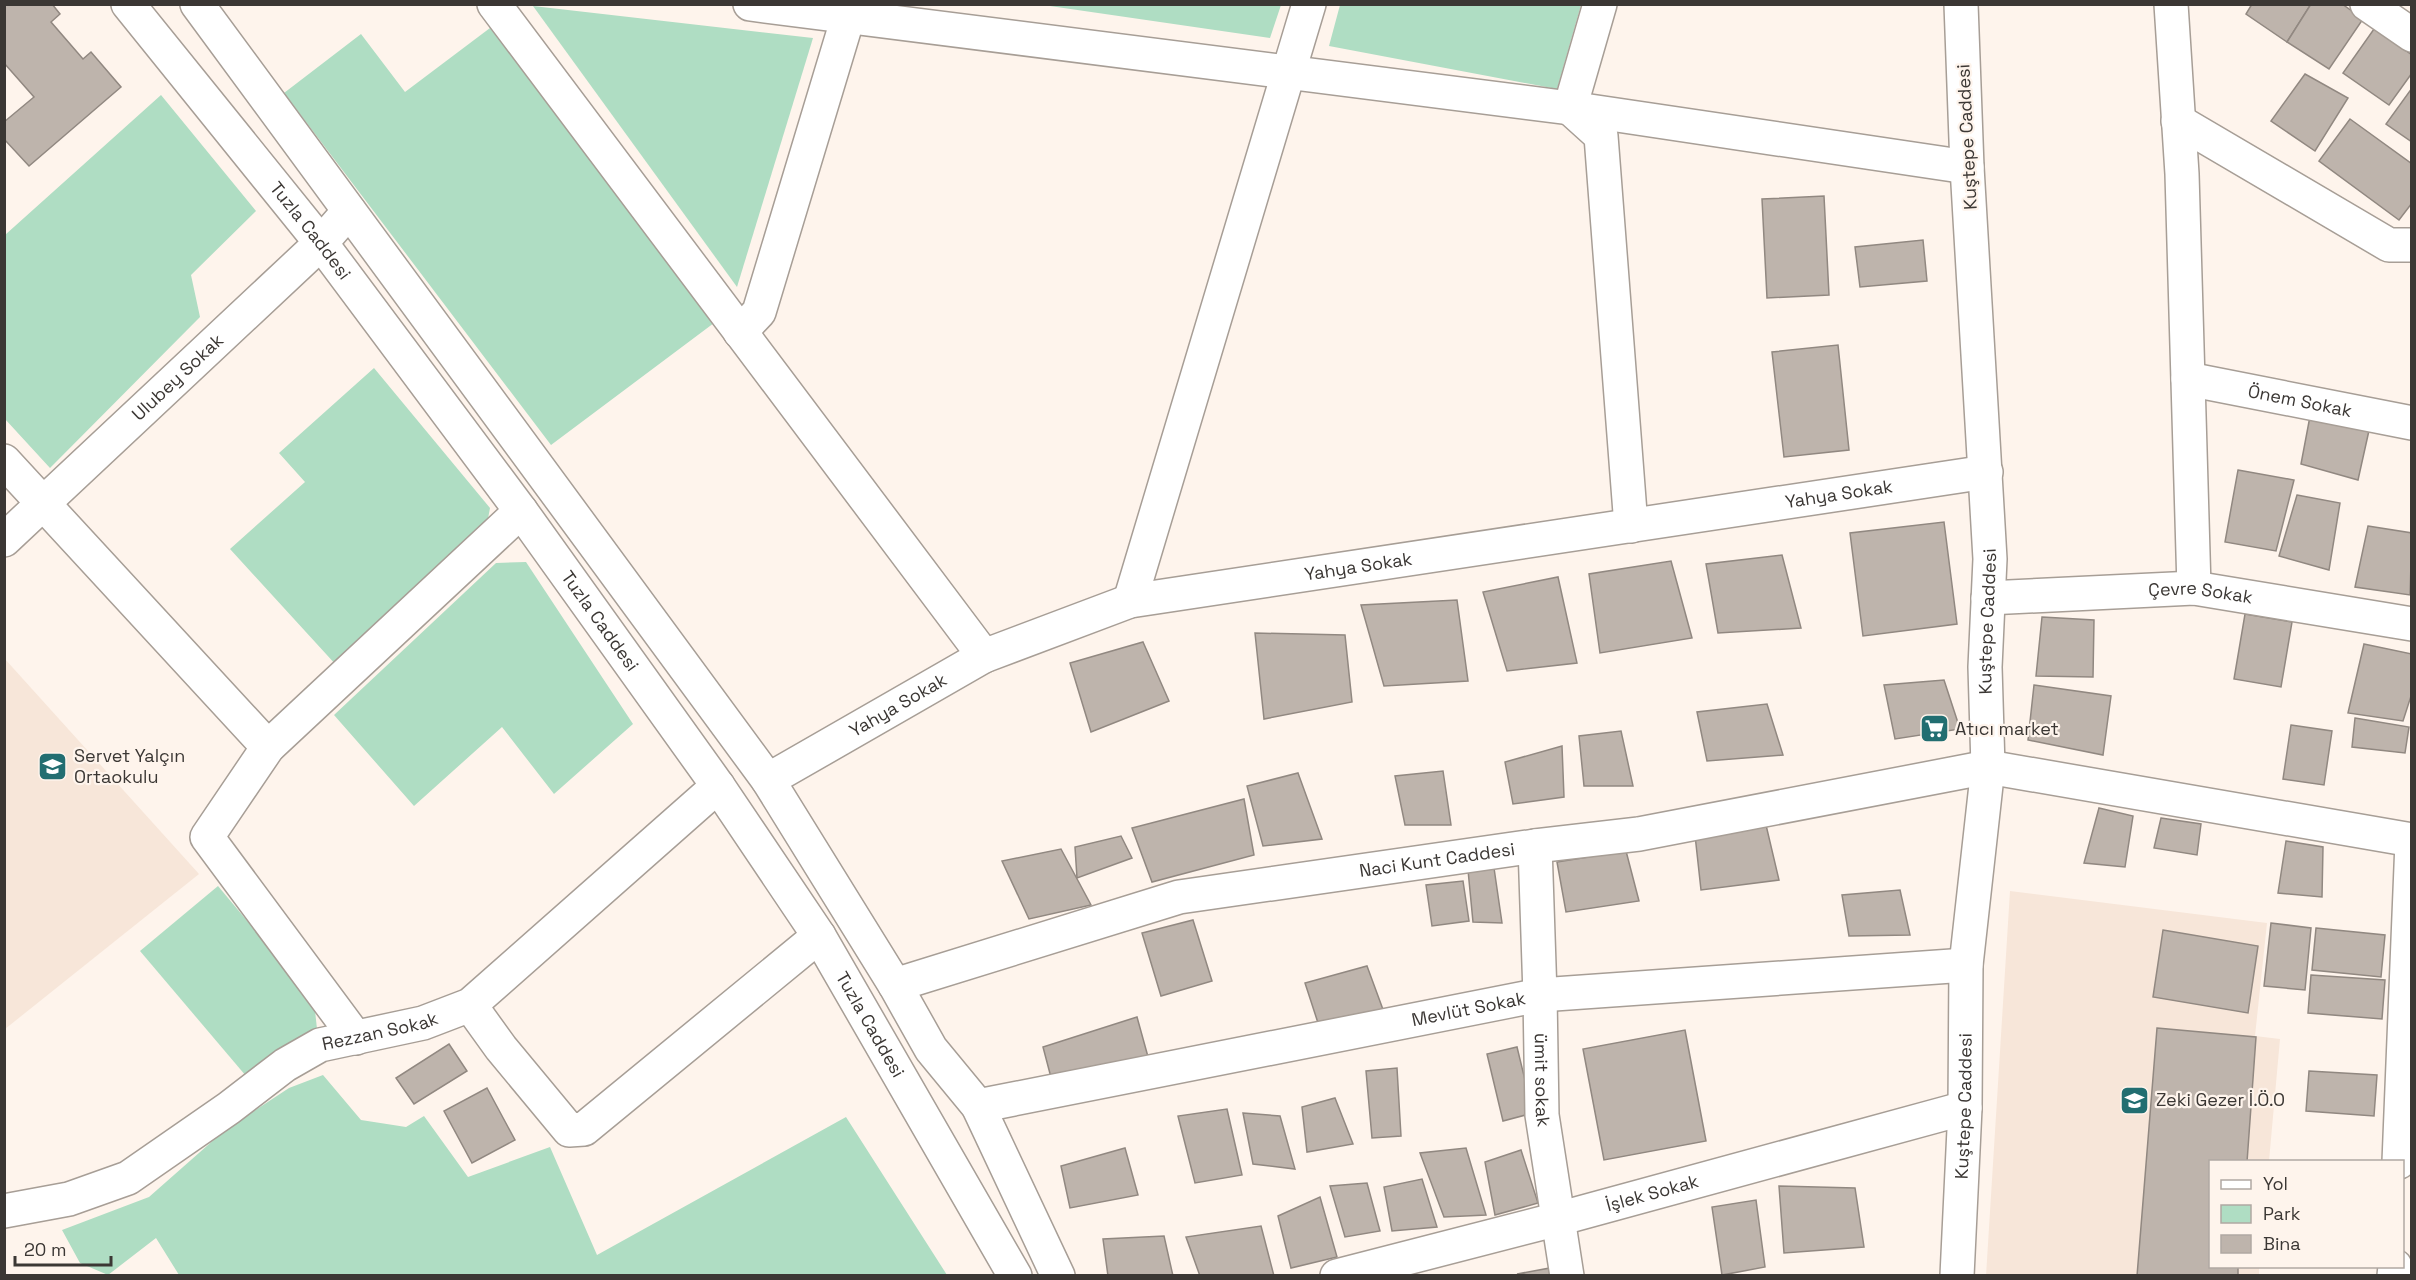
<svg xmlns="http://www.w3.org/2000/svg" width="2416" height="1280" font-family="'Space Grotesk',sans-serif">
<style>
.built{fill:#f7e6d9}
.green{fill:#afddc3}
.building{fill:#beb4ac;stroke:#918881;stroke-width:1.5}
.lines{fill:none;stroke-linecap:round;stroke-linejoin:round}
.minor-casing{stroke:#a79e96;stroke-width:36}
.major-casing{stroke:#a79e96;stroke-width:36}
.minor{stroke:#fff;stroke-width:33}
.major{stroke:#fff;stroke-width:33}
.labels{text-anchor:middle;stroke-width:4.5;stroke-linejoin:round;paint-order:stroke}
.street-label{font-size:18px;fill:#3b3734;stroke:#fef4ec}
.poi-label{font-size:18px;fill:#3b3734;stroke:#fef4ec;text-anchor:start}
</style>
<rect width="100%" height="100%" fill="#fef4ec"/>
<g class="built">
<polygon points="4,658 199,874 5,1029 4,1029"/>
<polygon points="2010,891 2267,923 2255,1036 2280,1039 2269,1161 2210,1162 2210,1266 2259,1267 2259,1275 1986,1276"/>
</g>
<g class="green">
<polygon points="1043,5 1281,5 1270,38"/>
<polygon points="1340,5 1340,4 1581,5 1557,89 1329,46"/>
<polygon points="533,6 813,38 737,287"/>
<polygon points="490,28 714,323 551,445 284,93 361,34 405,92"/>
<polygon points="161,95 256,211 191,275 200,317 50,468 5,419 5,235"/>
<polygon points="374,368 490,508 487,524 337,666 230,549 305,482 279,453"/>
<polygon points="526,562 633,724 554,794 502,727 414,806 334,715 496,563"/>
<polygon points="218,886 314,1001 317,1029 246,1076 140,951"/>
<polygon points="323,1075 361,1120 406,1127 424,1116 468,1177 550,1147 597,1255 846,1117 947,1275 179,1275 156,1238 108,1275 80,1263 62,1230 149,1197 225,1130 289,1088"/>
</g>
<g class="building">
<polygon points="4,4 52,4 60,14 51,22 83,59 91,52 121,87 29,166 4,139 4,122 34,97 4,63"/>
<polygon points="2252,4 2311,4 2287,42 2246,14"/>
<polygon points="2311,4 2342,4 2363,19 2329,69 2287,42"/>
<polygon points="2374,29 2412,55 2412,73 2389,105 2343,73"/>
<polygon points="2305,74 2348,98 2315,151 2271,121"/>
<polygon points="2412,88 2412,142 2386,124"/>
<polygon points="2350,119 2412,164 2412,203 2399,220 2319,161"/>
<polygon points="1824,196 1829,295 1767,298 1762,199"/>
<polygon points="1923,240 1927,281 1860,287 1855,247"/>
<polygon points="1838,345 1849,450 1784,457 1772,352"/>
<polygon points="2311,411 2370,426 2358,480 2301,464"/>
<polygon points="2238,470 2294,480 2276,551 2225,542"/>
<polygon points="2297,495 2340,503 2329,570 2279,556"/>
<polygon points="1944,522 1957,624 1863,636 1850,533"/>
<polygon points="2368,526 2412,533 2410,595 2355,587"/>
<polygon points="1782,555 1801,628 1718,633 1706,564"/>
<polygon points="1671,561 1692,638 1600,653 1589,574"/>
<polygon points="1558,577 1577,663 1507,671 1483,592"/>
<polygon points="1457,600 1468,681 1384,686 1361,605"/>
<polygon points="2245,614 2292,622 2281,687 2234,679"/>
<polygon points="2042,617 2094,620 2093,677 2036,676"/>
<polygon points="1255,633 1345,635 1352,702 1264,719"/>
<polygon points="1143,642 1169,701 1091,732 1070,663"/>
<polygon points="2364,644 2412,654 2412,693 2403,721 2348,713"/>
<polygon points="1944,680 1960,729 1895,739 1884,685"/>
<polygon points="2034,685 2111,696 2103,755 2028,740"/>
<polygon points="1767,704 1783,755 1707,761 1697,712"/>
<polygon points="2355,718 2409,727 2405,753 2352,747"/>
<polygon points="2291,725 2332,731 2324,785 2283,779"/>
<polygon points="1621,731 1633,786 1584,786 1579,736"/>
<polygon points="1562,746 1564,797 1513,804 1505,762"/>
<polygon points="1443,771 1451,825 1405,825 1395,776"/>
<polygon points="1298,773 1322,839 1263,846 1247,786"/>
<polygon points="1244,799 1254,855 1152,882 1132,828"/>
<polygon points="2099,808 2133,816 2125,867 2084,863"/>
<polygon points="2161,818 2201,824 2197,855 2154,848"/>
<polygon points="1766,825 1779,880 1701,890 1695,835"/>
<polygon points="1121,836 1132,858 1077,878 1075,847"/>
<polygon points="2286,841 2323,847 2322,897 2278,893"/>
<polygon points="1061,849 1091,905 1029,919 1002,861"/>
<polygon points="1626,851 1639,901 1566,912 1557,862"/>
<polygon points="1494,868 1502,923 1473,922 1468,870"/>
<polygon points="1463,881 1469,921 1432,926 1426,885"/>
<polygon points="1900,890 1910,935 1849,936 1842,895"/>
<polygon points="1193,920 1212,981 1161,996 1142,933"/>
<polygon points="2271,923 2311,928 2305,990 2264,986"/>
<polygon points="2316,928 2385,935 2381,977 2312,970"/>
<polygon points="2163,930 2258,946 2248,1013 2153,997"/>
<polygon points="1367,966 1385,1015 1320,1029 1305,983"/>
<polygon points="2311,975 2385,980 2382,1019 2308,1013"/>
<polygon points="1137,1017 1150,1064 1053,1085 1043,1047"/>
<polygon points="2157,1028 2256,1037 2247,1162 2210,1162 2210,1266 2238,1266 2238,1276 2137,1276"/>
<polygon points="1685,1030 1706,1141 1604,1160 1583,1049"/>
<polygon points="449,1044 467,1071 414,1104 396,1078"/>
<polygon points="1517,1047 1533,1113 1503,1121 1487,1054"/>
<polygon points="1397,1068 1401,1136 1372,1138 1366,1071"/>
<polygon points="2309,1071 2377,1075 2374,1116 2306,1111"/>
<polygon points="487,1088 515,1140 472,1163 444,1111"/>
<polygon points="1335,1098 1353,1144 1307,1152 1302,1107"/>
<polygon points="1227,1109 1242,1175 1195,1183 1178,1116"/>
<polygon points="1243,1113 1280,1116 1295,1169 1253,1164"/>
<polygon points="1125,1148 1138,1195 1070,1208 1061,1166"/>
<polygon points="1466,1148 1486,1215 1444,1217 1420,1153"/>
<polygon points="1521,1150 1538,1203 1495,1215 1485,1162"/>
<polygon points="1422,1179 1437,1227 1392,1231 1384,1187"/>
<polygon points="1367,1183 1380,1231 1345,1237 1330,1186"/>
<polygon points="1779,1186 1855,1188 1864,1247 1784,1253"/>
<polygon points="1320,1197 1337,1257 1291,1268 1278,1216"/>
<polygon points="1756,1200 1765,1267 1722,1275 1712,1207"/>
<polygon points="1261,1226 1274,1276 1200,1276 1186,1237"/>
<polygon points="1164,1236 1173,1276 1108,1276 1103,1239"/>
<polygon points="1550,1268 1551,1276 1517,1274"/>
</g>
<g class="lines">
<defs>
<g id="minor">
<polyline points="494,4 984,656"/>
<polyline points="750,4 1570,108 1967,167"/>
<polyline points="1600,4 1570,108 1601,136 1631,526"/>
<polyline points="2171,4 2182,174 2194,588"/>
<polyline points="2367,4 2412,35"/>
<polyline points="2178,121 2389,245 2412,245"/>
<polyline points="740,332 759,312 852,4"/>
<path id="s1" d="M2188 379 2412 423"/>
<polyline points="4,461 268,747"/>
<path id="s2" d="M4 540 321 243 349 211"/>
<path id="s3" d="M1988 598 2194 588 2412 624"/>
<polyline points="1130,601 1309,4"/>
<path id="s4" d="M768 780 984 656 1130 601 1986 472"/>
<path id="s5" d="M1535 846 1540 995 1542 1115 1567 1276"/>
<path id="s6" d="M895 985 1179 897 1535 846 1639 834 1988 767 2412 840"/>
<polyline points="470,1005 501,1048 569,1130 584,1129 819,936"/>
<polyline points="356,1038 207,837 268,747 521,511"/>
<path id="s7" d="M978 1106 1540 995 1966 965"/>
<polyline points="2399,1162 2412,842"/>
<path id="s8" d="M4 1211 69 1199 128 1178 229 1108 285 1065 320 1045 423 1023 470 1005 718 786"/>
<path id="s9" d="M1337 1276 1558 1219 1965 1108"/>
<path id="s10" d="M1957 1276 1965 1108 1966 965 1988 767 1985 667 1990 559 1967 167 1961 4"/>
<polyline points="2394,1276 2395,1266"/>
</g>
<g id="major">
<path id="s11" d="M128 4 321 243 521 511 718 786 819 936 1015 1276"/>
<polyline points="197,4 768,780 895,985 931,1049 978,1106 1058,1276"/>
</g>
</defs>
<use href="#minor" class="minor-casing"/>
<use href="#major" class="major-casing"/>
<use href="#minor" class="minor"/>
<use href="#major" class="major"/>
</g>
<defs>
<symbol id="supermarket-square" viewBox="-11 -11 22 22"><rect x="-9" y="-9" width="18" height="18" rx="4" fill="#226e71" stroke="#fef4ec"/><path d="M-6-5.5h2.5l.6 2H6L4.5 2H-2.5L-4.4-4H-6ZM-1.5 3.2a1.3 1.3 0 1 0 .1 0ZM3 3.2a1.3 1.3 0 1 0 .1 0Z" fill="#fff"/></symbol>
<symbol id="school-square" viewBox="-11 -11 22 22"><rect x="-9" y="-9" width="18" height="18" rx="4" fill="#226e71" stroke="#fef4ec"/><path d="M0-5L7-2L0 1L-7-2ZM-4 1L0 2.5L4 1V4Q0 6-4 4Z" fill="#fff"/></symbol>
</defs>
<g fill-rule="evenodd">
<use href="#supermarket-square" x="1918" y="712" width="33" height="33"/>
<use href="#school-square" x="36" y="750" width="33" height="33"/>
<use href="#school-square" x="2118" y="1084" width="33" height="33"/>
</g>
<g class="labels">
<g class="street-label">
<text transform="translate(1967 137) rotate(-93)" y="6">Kuştepe Caddesi</text>
<text dy="6" stroke="none"><textPath href="#s11" startOffset="291">Tuzla Caddesi</textPath></text>
<text dy="6" stroke="none"><textPath href="#s2" startOffset="238">Ulubey Sokak</textPath></text>
<text dy="6" stroke="none"><textPath href="#s1" startOffset="114">Önem Sokak</textPath></text>
<text dy="6" stroke="none"><textPath href="#s4" startOffset="1122">Yahya Sokak</textPath></text>
<text dy="6" stroke="none"><textPath href="#s4" startOffset="636">Yahya Sokak</textPath></text>
<text dy="6" stroke="none"><textPath href="#s3" startOffset="213">Çevre Sokak</textPath></text>
<text dy="6" stroke="none"><textPath href="#s11" startOffset="777">Tuzla Caddesi</textPath></text>
<text dy="6" stroke="none"><textPath href="#s10" startOffset="656">Kuştepe Caddesi</textPath></text>
<text dy="6" stroke="none"><textPath href="#s4" startOffset="150">Yahya Sokak</textPath></text>
<text dy="6" stroke="none"><textPath href="#s6" startOffset="558">Naci Kunt Caddesi</textPath></text>
<text dy="6" stroke="none"><textPath href="#s7" startOffset="500">Mevlüt Sokak</textPath></text>
<text dy="6" stroke="none"><textPath href="#s11" startOffset="1263">Tuzla Caddesi</textPath></text>
<text dy="6" stroke="none"><textPath href="#s8" startOffset="424">Rezzan Sokak</textPath></text>
<text dy="6" stroke="none"><textPath href="#s5" startOffset="234">ümit sokak</textPath></text>
<text dy="6" stroke="none"><textPath href="#s10" startOffset="170">Kuştepe Caddesi</textPath></text>
<text dy="6" stroke="none"><textPath href="#s9" startOffset="326">İşlek Sokak</textPath></text>
</g>
<g class="poi-label">
<text x="1955" y="735">Atıcı market</text>
<text x="74" y="762">Servet Yalçın<tspan x="74" dy="21">Ortaokulu</tspan></text>
<text x="2156" y="1106">Zeki Gezer İ.Ö.O</text>
</g>
</g>
<rect width="2416" height="1280" fill="none" stroke="#3b3734" stroke-width="12"/>
<rect x="2209" y="1160" width="195" height="108" fill="#fef4ec" stroke="#b0a8a2" stroke-width="1.5"/>
<rect x="2221" y="1180" width="30" height="9" fill="#ffffff" stroke="#b0a8a2" stroke-width="1.5"/>
<text x="2263" y="1190" font-size="18" fill="#3b3734">Yol</text>
<rect x="2221" y="1205" width="30" height="18" fill="#afddc3" stroke="#b0a8a2" stroke-width="1.5"/>
<text x="2263" y="1220" font-size="18" fill="#3b3734">Park</text>
<rect x="2221" y="1235" width="30" height="18" fill="#beb4ac" stroke="#b0a8a2" stroke-width="1.5"/>
<text x="2263" y="1250" font-size="18" fill="#3b3734">Bina</text>
<path d="M15 1256v9h96v-9" fill="none" stroke="#3b3734" stroke-width="3"/>
<text x="24" y="1256" font-size="18" fill="#3b3734" stroke="#fef4ec" stroke-width="4.5" paint-order="stroke">20 m</text>
</svg>
